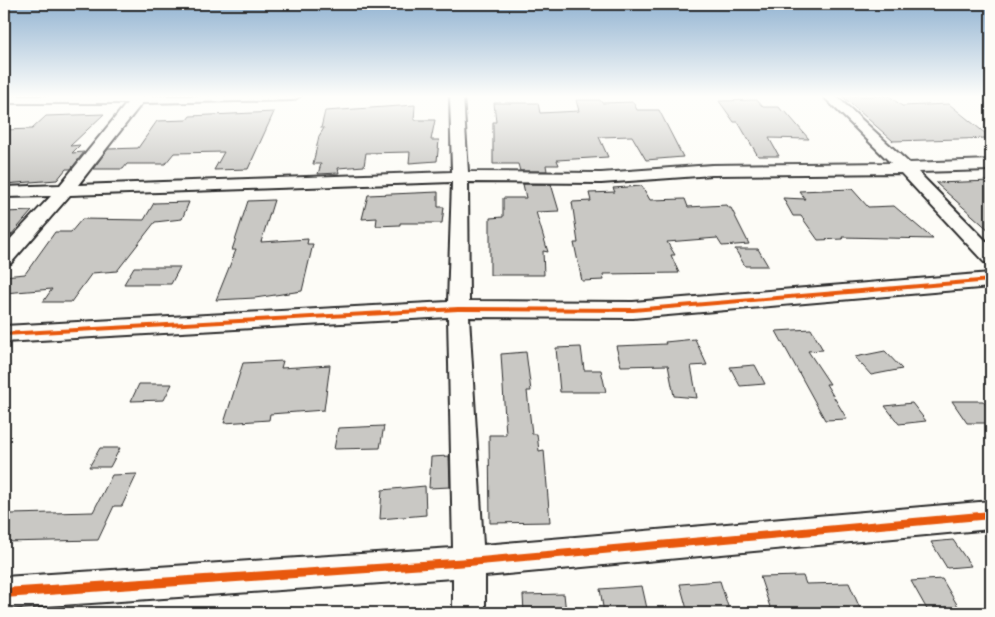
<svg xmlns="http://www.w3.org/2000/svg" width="995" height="617" font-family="Caveat,sans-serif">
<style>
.building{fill:#c9c8c4;stroke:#2b2b2b}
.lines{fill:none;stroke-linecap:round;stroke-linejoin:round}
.minor-casing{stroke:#2b2b2b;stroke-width:4}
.minor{fill:#fdfcf7;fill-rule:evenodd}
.cycleway-casing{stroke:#fdfcf7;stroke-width:3}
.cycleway{fill:#e8590c;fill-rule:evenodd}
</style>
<rect width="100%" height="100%" fill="#fdfcf7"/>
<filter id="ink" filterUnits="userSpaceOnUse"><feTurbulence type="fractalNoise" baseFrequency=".02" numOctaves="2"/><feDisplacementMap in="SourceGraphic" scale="10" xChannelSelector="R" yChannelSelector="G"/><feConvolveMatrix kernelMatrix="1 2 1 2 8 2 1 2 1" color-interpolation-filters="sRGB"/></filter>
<g filter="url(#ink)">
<g class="building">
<polygon points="842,96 889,96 902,106 949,104 991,138 893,141"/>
<polygon points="576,100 600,100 602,103 633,102 637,110 659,110 683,157 646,160 632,136 599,137 608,157 557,160 559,165 546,165 547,171 520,171 518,164 493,164 493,122 496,122 494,103 538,103 540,113 579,111"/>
<polygon points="757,100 763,107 779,107 783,112 785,111 809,139 769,138 779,156 758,156 738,122 734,122 719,101"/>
<polygon points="415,105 414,120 435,120 431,140 439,140 437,161 409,163 410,152 366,153 364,166 338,168 339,173 318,174 321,164 313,164 319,136 324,128 321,128 325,111"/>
<polygon points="274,112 248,169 214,170 224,152 174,153 165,164 127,164 123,169 93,169 108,149 138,148 157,121 187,120 190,116"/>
<polygon points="104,114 70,146 80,145 72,153 84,152 71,169 66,169 57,180 4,184 4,130 32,129 46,116"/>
<polygon points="991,181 991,232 936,183"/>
<polygon points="523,184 551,184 559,211 536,212 548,252 543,251 544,275 490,275 490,218 503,217 503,198 526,198"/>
<polygon points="642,186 650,200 685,199 688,207 727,205 729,208 731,208 749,244 722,246 717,238 667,242 675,255 671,255 679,273 603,274 604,280 582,281 574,243 578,243 572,202 591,201 589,193 615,192 613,188"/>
<polygon points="852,189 868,207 894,206 933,239 842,237 843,239 818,240 801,216 793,216 783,198 805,199 799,191"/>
<polygon points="438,192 438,207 444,207 442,223 400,223 400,225 376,226 377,218 362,219 368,195"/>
<polygon points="274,200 261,242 308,239 307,244 313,244 302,291 255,298 216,300 236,250 232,250 248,201"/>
<polygon points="189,202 182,219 155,222 117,271 92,273 71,302 43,302 52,289 4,293 4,276 25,274 55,232 71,232 82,219 144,220 154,203"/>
<polygon points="32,211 4,243 4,212"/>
<polygon points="735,249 758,249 768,266 745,266"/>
<polygon points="134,267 180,267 171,284 124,284"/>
<polygon points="811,329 823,350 808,351 830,384 826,384 847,419 825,420 776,331"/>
<polygon points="695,339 707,365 691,366 697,398 674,396 668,365 621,366 616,346 666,344 665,342"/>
<polygon points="581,347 584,370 601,370 606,392 560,392 556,348"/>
<polygon points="885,351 902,369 871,375 855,357"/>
<polygon points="526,352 531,391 527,391 532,434 537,434 539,451 544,450 550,522 490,523 489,435 506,435 501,354"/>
<polygon points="283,361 281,368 330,365 324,410 270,414 269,420 224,423 243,363"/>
<polygon points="755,365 765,384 740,386 730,367"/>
<polygon points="139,384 172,384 164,400 131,401"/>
<polygon points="952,401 983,401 991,412 991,423 967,423"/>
<polygon points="912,403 926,421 899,424 885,406"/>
<polygon points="384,426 380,448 334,449 338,428"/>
<polygon points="100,448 120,448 110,467 89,467"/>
<polygon points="449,456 450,487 429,488 431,457"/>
<polygon points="137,474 122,506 114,506 98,540 4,542 4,526 11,514 93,512 112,475"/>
<polygon points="425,486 426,515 380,519 382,490"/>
<polygon points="953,540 971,566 947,568 931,542"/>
<polygon points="803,576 806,584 849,583 862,613 837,613 836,611 772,613 760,577"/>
<polygon points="942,579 962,613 929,613 911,581"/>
<polygon points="720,581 730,613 688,613 680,584"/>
<polygon points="642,586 648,613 604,613 600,589"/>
<polygon points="564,594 566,613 524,613 523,595"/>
</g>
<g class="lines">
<defs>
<polygon id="minor" points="4,96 300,96 293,100 142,103 78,185 452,172 450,96 463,96 468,172 601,173 712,165 891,163 823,96 836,96 909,163 991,160 991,170 918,172 991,246 991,263 984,262 901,173 712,175 601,183 468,182 469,301 633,302 991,273 991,287 633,318 469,317 483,545 991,501 991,529 485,576 485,613 453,613 453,578 4,609 4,577 453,548 448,317 4,342 4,326 448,302 452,182 70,195 11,263 4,264 4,246 51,196 4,197 4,187 60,185 127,103 4,103"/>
</defs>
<use href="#minor" class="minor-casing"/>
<use href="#minor" class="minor"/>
<defs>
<g id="cycleway">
<polygon points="991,278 991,282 633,312 458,311 4,336 4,332 458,307 633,308"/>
<polygon points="991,511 991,519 469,566 4,598 4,588 469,558"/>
</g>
</defs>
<use href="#cycleway" class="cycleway-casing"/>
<use href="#cycleway" class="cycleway"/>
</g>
</g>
<linearGradient id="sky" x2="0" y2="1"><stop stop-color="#93b4d2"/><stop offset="0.53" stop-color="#fefefb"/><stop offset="1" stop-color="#fefefb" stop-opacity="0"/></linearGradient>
<rect width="995" height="182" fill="url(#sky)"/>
<rect width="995" height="617" fill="none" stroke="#fdfcf7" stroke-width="20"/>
<rect x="10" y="10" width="975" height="597" fill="none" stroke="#2b2b2b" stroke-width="2" filter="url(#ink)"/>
</svg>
